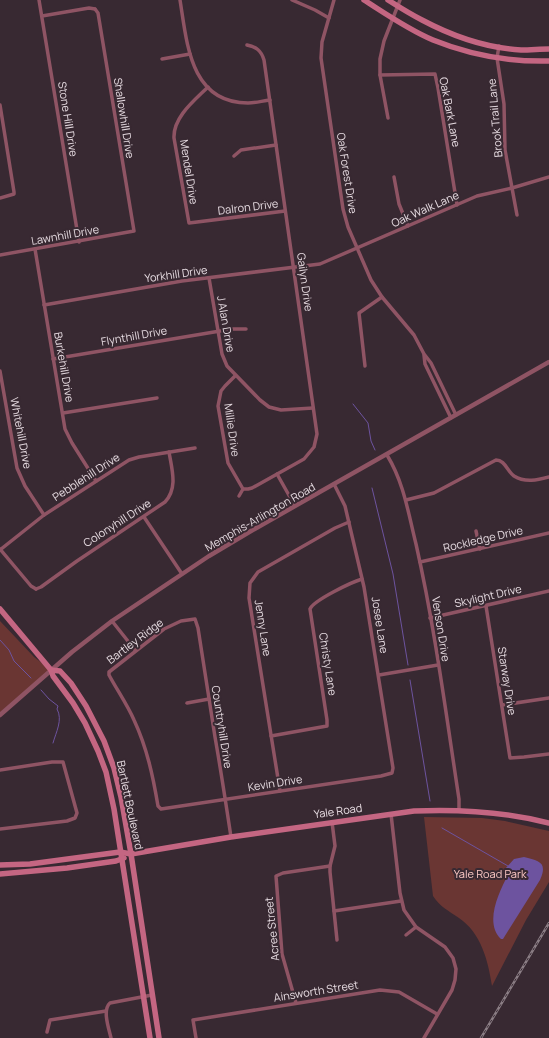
<svg xmlns="http://www.w3.org/2000/svg" width="549" height="1038" font-family="Manrope,sans-serif">
<style>
.green{fill:#6a3633}
.water{fill:#6d539f}
.lines{fill:none;stroke-linecap:round;stroke-linejoin:round}
.stream{stroke:#6d539f;stroke-width:1}
.minor{stroke:#8f5464;stroke-width:3.5}
.tertiary{stroke:#8f5464;stroke-width:4.5}
.secondary{stroke:#c46682;stroke-width:5.5}
.rail-casing{stroke:#8c7f86;stroke-width:2.5}
.rail{stroke:#382932;stroke-width:1;stroke-dasharray:3;stroke-linecap:butt}
.labels{text-anchor:middle;stroke-width:4;stroke-linejoin:round;paint-order:stroke}
.street-label{font-size:11px;fill:#e7dce2;stroke:#382932}
.park-label{font-size:11px;fill:#fcc8c4;stroke:#382932}
</style>
<rect width="100%" height="100%" fill="#382932"/>
<g class="green">
<polygon points="0,621 34,657 51,670 0,715"/>
<path d="M424 817 482 818 505 821 549 831V882L526 920 492 986C488 960 481 933 459 918 449 911 440 907 433 896Z"/>
</g>
<path class="water" d="M524 857C539 861 548 862 540 880L503 939H501C484 923 499 892 508 875L505 869 514 859Z"/>
<g class="lines">
<g class="stream">
<polyline points="353,404 368,423 371,441 375,450"/>
<polyline points="372,488 393,574 408,665"/>
<polyline points="0,640 9,650 14,661 31,678"/>
<polyline points="410,680 430,801"/>
<path d="M41 690 49 699 58 706 57 709C63 720 56 732 53 743"/>
<polyline points="442,828 508,866"/>
</g>
<g class="minor">
<polyline points="39,0 79,242"/>
<path d="M180 0C187 43 190 103 248 103 255 103 262 101 270 100"/>
<polyline points="292,0 315,10 329,18"/>
<polyline points="334,0 322,42 321,58 343,209 348,227 371,280 382,297 414,335 424,354 431,363 456,415"/>
<polyline points="42,16 89,8 95,9"/>
<polyline points="499,46 497,58 504,104 505,150 517,215"/>
<polyline points="162,59 190,54"/>
<polyline points="380,75 435,74 438,88 457,205"/>
<path d="M208 87C195 100 173 117 174 138L189 223 285 211"/>
<polyline points="0,105 14,192 14,194 0,198"/>
<polyline points="388,118 380,75 380,59 384,41 400,0"/>
<polyline points="234,156 241,150 276,145"/>
<polyline points="394,177 399,204 408,226"/>
<polyline points="35,249 65,429 72,443 96,481"/>
<polyline points="0,255 134,231 98,13 95,9"/>
<polyline points="209,278 222,354 227,366 260,400 269,407 281,410 313,408"/>
<polyline points="44,305 182,281 320,264 477,196 512,188 549,177"/>
<polyline points="424,355 425,364 451,418"/>
<polyline points="53,359 232,329 246,329"/>
<polyline points="365,366 359,313 382,297"/>
<polyline points="0,371 17,468 25,486 44,515"/>
<polyline points="235,376 225,386 221,391 218,406 228,463 243,489"/>
<polyline points="63,413 157,398"/>
<path d="M387 455C404 483 408 512 416 544 435 628 446 714 459 799V810"/>
<polyline points="277,474 295,506"/>
<path d="M243 489H248L252 488 304 459 314 447 317 434 264 60C261 50 256 47 247 45"/>
<polyline points="239,496 243,489"/>
<path d="M406 500 434 493 496 460C505 460 507 471 514 476 525 483 538 480 549 477"/>
<polyline points="144,517 182,574"/>
<polyline points="476,531 480,549"/>
<polyline points="0,549 31,586 36,589"/>
<polyline points="0,550 44,515 129,460 139,457 195,448"/>
<polyline points="420,562 549,533"/>
<path d="M36 589 41 587 77 561 165 502C178 488 172 470 169 452"/>
<polyline points="486,606 510,758 524,757 549,754"/>
<polyline points="430,618 549,591"/>
<polyline points="112,621 135,650"/>
<polyline points="379,675 438,665"/>
<polyline points="187,703 209,699"/>
<polyline points="502,705 549,698"/>
<path d="M271 736 327 726V720L310 609C314 600 352 582 362 579"/>
<polyline points="0,770 52,762 63,762 77,813 75,818 67,821 0,829"/>
<polyline points="280,791 249,598 250,583 258,572 335,528 349,522"/>
<polyline points="391,814 400,893 404,910 416,927 445,947 453,958 456,969 455,980 452,990 424,1038"/>
<polyline points="332,822 335,846 330,866 330,872 337,940"/>
<path d="M231 837C226 804 221 771 215 737L198 628 195 619 181 621 164 629 109 672V675C117 690 127 704 134 720 147 748 153 776 158 806L161 809 381 776 392 773 393 768 364 587 345 506 334 484"/>
<polyline points="334,911 401,901"/>
<polyline points="406,935 416,927"/>
<polyline points="296,1003 282,954 276,876 283,873 330,866"/>
<polyline points="47,1032 50,1020 106,1011"/>
<path d="M111 1038C109 1029 102 1010 110 1003L152 995"/>
<polyline points="196,1038 193,1020 380,990 399,992 437,1014"/>
</g>
<polyline class="tertiary" points="0,715 72,652 112,621 209,556 251,531 549,362"/>
<g class="secondary">
<path d="M364 0C386 14 409 30 433 40 470 55 509 62 549 61"/>
<path d="M388 0C399 7 410 14 422 20 452 36 488 48 521 50 531 50 540 49 549 49"/>
<polyline points="0,609 51,670 53,676 73,703 85,723 98,751 106,772 114,809 150,1038"/>
<polyline points="51,670 60,671 71,683 86,706 104,741 114,768 121,797 131,854 159,1038"/>
<path d="M0 865 30 864 120 852 131 854 231 837 414 811C460 809 505 812 549 823"/>
<polyline points="0,874 67,868 116,861 124,858"/>
</g>
<defs>
<polyline id="rail" points="481,1038 549,923"/>
</defs>
<use href="#rail" class="rail-casing"/>
<use href="#rail" class="rail"/>
</g>
<g class="labels">
<g class="street-label">
<text transform="translate(450 112) rotate(79)" y="4">Oak Bark Lane</text>
<text transform="translate(124 118) rotate(81)" y="4">Shallowhill Drive</text>
<text transform="translate(495 118) rotate(-95)" y="4">Brook Trail Lane</text>
<text transform="translate(68 119) rotate(81)" y="4">Stone Hill Drive</text>
<text transform="translate(189 172) rotate(81)" y="4">Mendel Drive</text>
<text transform="translate(347 173) rotate(81)" y="4">Oak Forest Drive</text>
<text transform="translate(248 207) rotate(-7)" y="4">Dalron Drive</text>
<text transform="translate(425 209) rotate(-24)" y="4">Oak Walk Lane</text>
<text transform="translate(65 235) rotate(-10)" y="4">Lawnhill Drive</text>
<text transform="translate(176 274) rotate(-8)" y="4">Yorkhill Drive</text>
<text transform="translate(305 282) rotate(82)" y="4">Gailyn Drive</text>
<text transform="translate(226 324) rotate(80)" y="4">J Alan Drive</text>
<text transform="translate(134 336) rotate(-10)" y="4">Flynthill Drive</text>
<text transform="translate(64 367) rotate(80)" y="4">Burkehill Drive</text>
<text transform="translate(232 430) rotate(82)" y="4">Millie Drive</text>
<text transform="translate(21 433) rotate(79)" y="4">Whitehill Drive</text>
<text transform="translate(86 477) rotate(-33)" y="4">Pebblehill Drive</text>
<text transform="translate(260 517) rotate(-30)" y="4">Memphis-Arlington Road</text>
<text transform="translate(117 523) rotate(-33)" y="4">Colonyhill Drive</text>
<text transform="translate(483 539) rotate(-13)" y="4">Rockledge Drive</text>
<text transform="translate(488 596) rotate(-13)" y="4">Skylight Drive</text>
<text transform="translate(380 625) rotate(81)" y="4">Josee Lane</text>
<text transform="translate(263 628) rotate(81)" y="4">Jenny Lane</text>
<text transform="translate(441 629) rotate(81)" y="4">Venson Drive</text>
<text transform="translate(135 641) rotate(-37)" y="4">Bartley Ridge</text>
<text transform="translate(328 664) rotate(81)" y="4">Christy Lane</text>
<text transform="translate(507 681) rotate(81)" y="4">Starway Drive</text>
<text transform="translate(222 727) rotate(81)" y="4">Countryhill Drive</text>
<text transform="translate(275 783) rotate(-9)" y="4">Kevin Drive</text>
<text transform="translate(130 805) rotate(78)" y="4">Bartlett Boulevard</text>
<text transform="translate(338 811) rotate(-8)" y="4">Yale Road</text>
<text transform="translate(272 929) rotate(-96)" y="4">Acree Street</text>
<text transform="translate(316 991) rotate(-9)" y="4">Ainsworth Street</text>
</g>
<g class="park-label">
<text x="490" y="878">Yale Road Park</text>
</g>
</g>
</svg>
